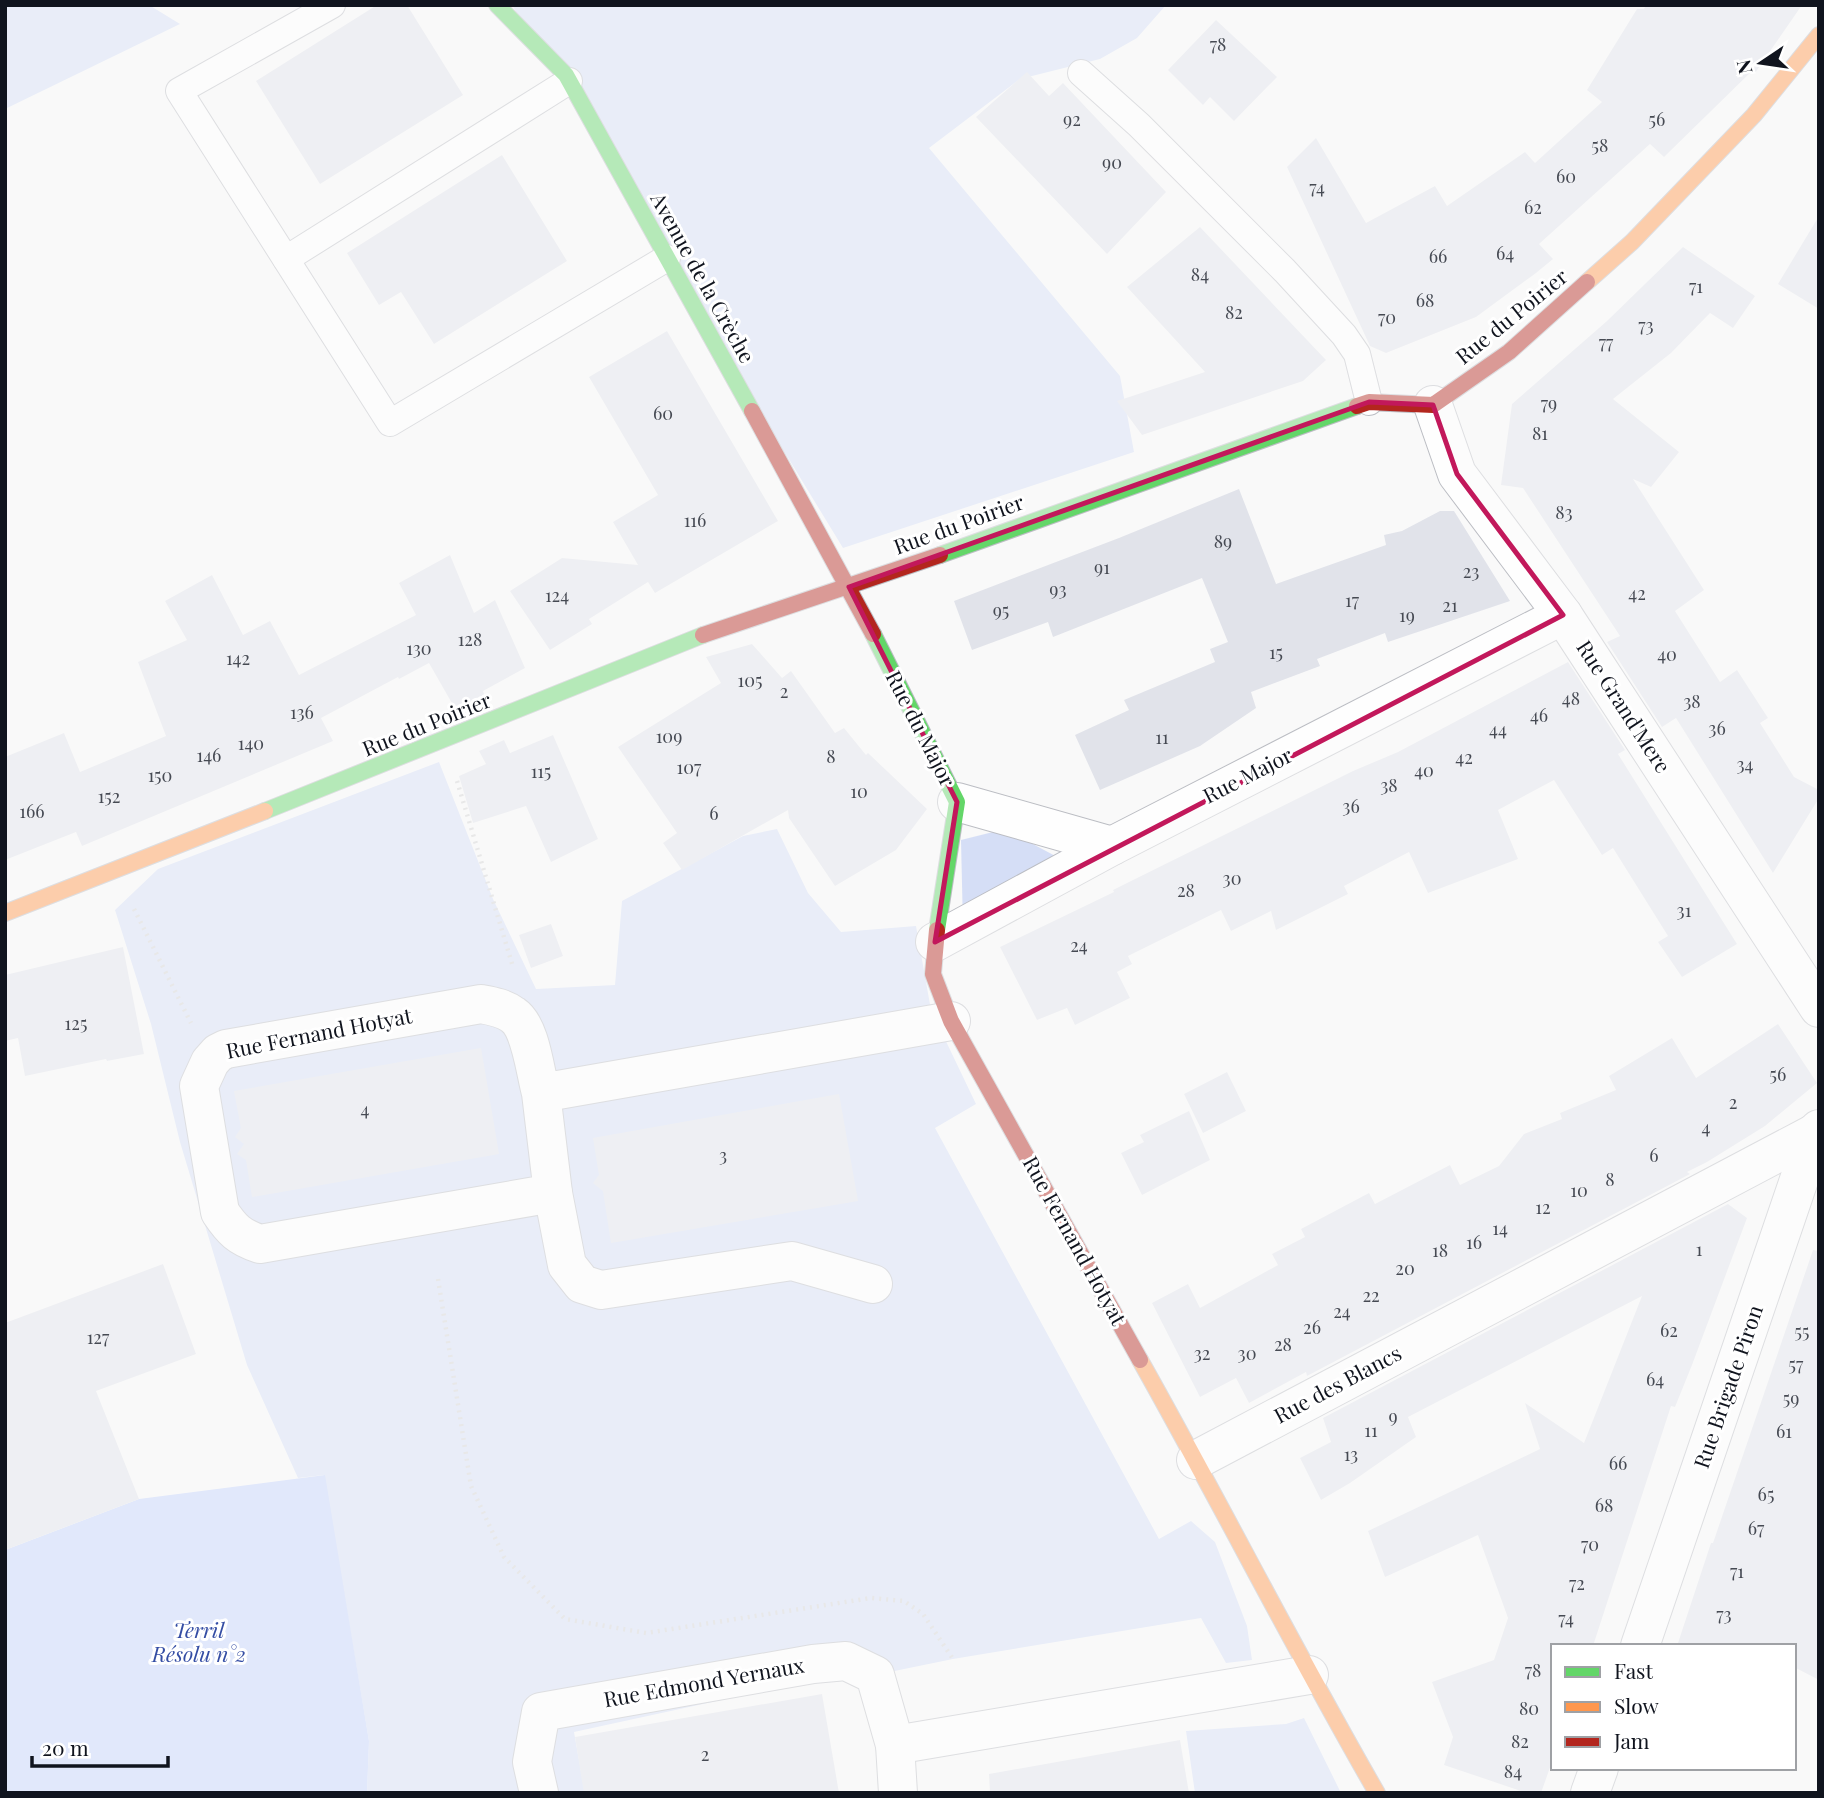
<svg xmlns="http://www.w3.org/2000/svg" width="1824" height="1798" font-family="'Playfair Display',serif">
<style>
.green{fill:#d5def6}
.forest{fill:#c3d2fc}
.building{fill:#e1e3ea}
.lines{fill:none;stroke-linecap:round;stroke-linejoin:round}
.lane-casing{stroke:#bbbdc3;stroke-width:28}
.street-casing{stroke:#bbbdc3;stroke-width:40}
.fast-casing{stroke:#bbbdc3;stroke-width:18}
.slow-casing{stroke:#bbbdc3;stroke-width:18}
.jam-casing{stroke:#bbbdc3;stroke-width:18}
.path{stroke:#d2d2d3;stroke-width:4.5;stroke-dasharray:2 5;stroke-linecap:butt}
.lane{stroke:#fefefe;stroke-width:26}
.street{stroke:#fefefe;stroke-width:38}
.fast{stroke:#63d668;stroke-width:16}
.slow{stroke:#ff974d;stroke-width:16}
.jam{stroke:#b3261e;stroke-width:16}
.marked{fill:none;stroke:#c2185b;stroke-width:5;stroke-linejoin:round}
.labels{text-anchor:middle;stroke-width:6;stroke-linejoin:round;paint-order:stroke}
.number-label{font-size:18px;fill:#464a53}
.street-label{font-size:21px;fill:#10141e;stroke:#fff}
.park-label{font-size:21px;font-style:italic;fill:#344da4;stroke:#fff}
</style>
<rect width="100%" height="100%" fill="#f9f9f9"/>
<g class="green">
<polygon points="5,5 149,5 180,24 5,109"/>
<polygon points="512,5 1166,5 1137,38 1100,59 1020,79 929,148 1120,376 1134,452 843,548"/>
<polygon points="439,762 493,899 536,989 615,985 622,901 743,836 777,829 808,893 841,932 916,926 931,1010 976,1104 935,1128 1159,1539 1191,1521 1215,1542 1247,1626 1252,1660 1226,1663 1201,1618 953,1659 875,1675 836,1675 574,1732 585,1793 367,1793 369,1741 324,1475 298,1478 247,1365 180,1142 151,1024 115,910 158,869"/>
<polygon points="1005,829 1074,866 963,927 961,840"/>
<polygon points="1304,1718 1341,1793 1195,1793 1186,1731 1286,1724"/>
</g>
<polygon class="forest" points="325,1475 369,1741 367,1793 5,1793 5,1550 139,1499"/>
<g class="building">
<polygon points="377,5 407,5 463,95 320,184 256,81"/>
<polygon points="1646,5 1802,5 1755,73 1752,71 1664,157 1650,144 1539,244 1553,259 1536,273 1476,317 1386,353 1370,346 1287,167 1316,138 1366,223 1435,186 1447,206 1525,152 1535,163 1602,102 1587,90 1637,9 1644,9"/>
<polygon points="1216,20 1277,77 1234,121 1210,97 1203,105 1168,70"/>
<polygon points="1027,72 1049,96 1063,83 1166,192 1107,254 976,117"/>
<polygon points="502,155 567,261 434,344 401,292 379,305 347,253"/>
<polygon points="1819,216 1819,309 1778,284"/>
<polygon points="1200,227 1326,360 1303,381 1142,435 1117,401 1205,372 1127,287"/>
<polygon points="1683,247 1755,296 1733,328 1710,313 1671,353 1613,399 1679,452 1651,487 1633,479 1704,590 1675,611 1720,682 1737,670 1768,718 1760,723 1794,777 1819,790 1819,798 1773,873 1676,718 1662,727 1607,642 1620,636 1523,488 1501,485 1512,404 1607,321"/>
<polygon points="667,331 778,521 655,593 648,582 589,619 592,624 550,650 510,591 562,558 638,565 613,522 658,495 589,377"/>
<polygon points="1239,489 1276,584 1386,545 1384,535 1402,531 1440,511 1454,511 1510,601 1388,642 1385,633 1317,659 1320,666 1251,692 1256,708 1200,746 1100,790 1075,735 1129,710 1124,700 1215,662 1210,649 1228,642 1202,578 1053,637 1048,622 972,650 954,601 1119,538"/>
<polygon points="450,555 474,613 495,600 525,668 483,691 486,700 457,712 429,663 399,679 398,677 321,718 333,741 82,846 76,832 5,860 5,757 64,733 80,772 166,736 138,662 187,640 165,601 212,575 243,635 270,621 299,675 416,615 399,583"/>
<polygon points="752,644 782,678 791,671 835,733 844,728 866,755 868,753 927,809 896,850 835,886 789,818 788,810 682,870 663,843 677,833 618,747 721,683 706,657"/>
<polygon points="1568,662 1625,750 1618,754 1737,944 1682,977 1658,942 1668,936 1613,848 1602,855 1554,780 1498,810 1518,859 1428,893 1409,852 1344,886 1348,894 1276,930 1271,911 1231,931 1221,910 1128,956 1132,964 1117,972 1130,998 1075,1025 1067,1008 1037,1020 1000,947 1114,892 1113,890 1131,881 1353,771 1398,752"/>
<polygon points="553,735 598,839 551,862 526,806 473,823 459,776 486,764 479,751 504,740 510,753"/>
<polygon points="551,924 563,956 531,968 519,935"/>
<polygon points="123,947 144,1054 107,1061 106,1059 25,1076 18,1038 5,1041 5,975"/>
<polygon points="1778,1024 1817,1083 1765,1126 1707,1162 1687,1172 1690,1174 1307,1376 1306,1372 1249,1403 1236,1378 1200,1397 1152,1303 1188,1284 1200,1308 1278,1265 1272,1254 1305,1237 1301,1229 1369,1193 1375,1204 1450,1165 1460,1185 1499,1166 1524,1134 1562,1119 1560,1113 1616,1090 1609,1076 1672,1038 1696,1078"/>
<polygon points="481,1048 499,1154 252,1197 246,1160 237,1154 244,1144 235,1137 241,1128 234,1091"/>
<polygon points="1227,1072 1246,1111 1203,1133 1184,1094"/>
<polygon points="839,1094 858,1201 611,1243 603,1191 593,1183 599,1175 593,1138"/>
<polygon points="1189,1111 1210,1160 1142,1195 1121,1153 1144,1142 1140,1135"/>
<polygon points="1728,1204 1747,1218 1692,1365 1675,1407 1671,1406 1593,1646 1553,1646 1553,1759 1541,1793 1527,1793 1444,1765 1453,1737 1432,1682 1494,1660 1508,1618 1478,1535 1385,1577 1368,1531 1540,1449 1525,1403 1584,1443 1642,1296 1408,1417 1416,1437 1350,1483 1321,1500 1300,1458 1331,1442 1323,1418"/>
<polygon points="1813,1250 1819,1251 1819,1680 1794,1667 1794,1646 1677,1646 1711,1543 1713,1543"/>
<polygon points="163,1264 196,1354 96,1391 139,1499 5,1550 5,1323"/>
<polygon points="822,1694 839,1793 584,1793 575,1737"/>
<polygon points="1180,1740 1189,1793 990,1793 989,1774"/>
</g>
<g class="lines">
<defs>
<g id="lane">
<polyline points="332,5 179,91 390,423 667,258"/>
<polyline points="1081,73 1139,125 1285,271 1344,335 1357,354 1369,402"/>
<polyline points="286,259 569,81"/>
</g>
<g id="street">
<polyline points="1433,405 1457,474 1563,615 1819,1008"/>
<polyline points="957,802 1112,846"/>
<polyline points="935,942 1112,846 1563,615"/>
<path d="M541 1093 553 1193 260 1244C239 1237 232 1230 220 1212L199 1086 210 1062 218 1053 226 1049 481 1004C492 1006 504 1008 513 1015 531 1027 535 1072 541 1093L951 1021"/>
<polyline points="553,1193 567,1265 582,1284 601,1290 792,1261 873,1284"/>
<polyline points="1196,1460 1815,1133"/>
<polyline points="1640,1646 1815,1133 1819,1129"/>
<polyline points="895,1745 1309,1675"/>
<polyline points="539,1793 532,1762 541,1712 813,1664 846,1661 875,1675 895,1745 898,1793"/>
<polyline points="1590,1793 1599,1768"/>
</g>
<g id="fast">
<polyline points="497,5 566,75 752,411"/>
<polyline points="940,555 1357,406"/>
<polyline points="873,634 957,802 937,930"/>
<polyline points="265,811 703,635"/>
</g>
<g id="slow">
<polyline points="1587,282 1632,242 1754,115 1819,35"/>
<polyline points="5,913 265,811"/>
<path d="M1140 1360C1221 1504 1295 1651 1377 1793"/>
</g>
<g id="jam">
<polyline points="1357,406 1369,402 1433,405 1509,352 1587,282"/>
<polyline points="752,411 873,634"/>
<polyline points="703,635 940,555"/>
<polyline points="937,930 933,974 951,1021 1140,1360"/>
</g>
</defs>
<use href="#lane" class="lane-casing"/>
<use href="#street" class="street-casing"/>
<use href="#fast" class="fast-casing"/>
<use href="#slow" class="slow-casing"/>
<use href="#jam" class="jam-casing"/>
<g class="path">
<polyline points="457,781 513,967"/>
<polyline points="134,909 191,1023"/>
<polyline points="438,1279 471,1486 504,1557 565,1619 646,1633 871,1598 904,1601 923,1614 953,1659"/>
</g>
<use href="#lane" class="lane"/>
<use href="#street" class="street"/>
<use href="#fast" class="fast"/>
<use href="#slow" class="slow"/>
<use href="#jam" class="jam"/>
</g>
<path d="M0 0H1824V1798H0ZM1369 402 1433 405 1457 474 1563 615 935 942 957 802 849 587Z" fill="#f9f9f9" fill-opacity=".55" fill-rule="evenodd"/>
<path class="marked" d="M1369 402 1433 405 1457 474 1563 615 935 942 957 802 849 587Z"/>
<g class="labels">
<g class="number-label">
<text x="1218" y="51">78</text>
<text x="1072" y="126">92</text>
<text x="1657" y="126">56</text>
<text x="1600" y="152">58</text>
<text x="1112" y="169">90</text>
<text x="1566" y="183">60</text>
<text x="1317" y="194">74</text>
<text x="1533" y="214">62</text>
<text x="1505" y="260">64</text>
<text x="1438" y="263">66</text>
<text x="1200" y="281">84</text>
<text x="1696" y="293">71</text>
<text x="1425" y="307">68</text>
<text x="1234" y="319">82</text>
<text x="1387" y="324">70</text>
<text x="1646" y="332">73</text>
<text x="1606" y="349">77</text>
<text x="1549" y="410">79</text>
<text x="663" y="420">60</text>
<text x="1540" y="440">81</text>
<text x="1564" y="519">83</text>
<text x="695" y="527">116</text>
<text x="1223" y="548">89</text>
<text x="1102" y="574">91</text>
<text x="1471" y="578">23</text>
<text x="1058" y="596">93</text>
<text x="1637" y="600">42</text>
<text x="557" y="602">124</text>
<text x="1352" y="607">17</text>
<text x="1450" y="612">21</text>
<text x="1001" y="617">95</text>
<text x="1407" y="622">19</text>
<text x="470" y="646">128</text>
<text x="419" y="655">130</text>
<text x="1276" y="659">15</text>
<text x="1667" y="661">40</text>
<text x="238" y="665">142</text>
<text x="750" y="687">105</text>
<text x="784" y="698">2</text>
<text x="1571" y="705">48</text>
<text x="1692" y="708">38</text>
<text x="302" y="719">136</text>
<text x="1539" y="722">46</text>
<text x="1717" y="735">36</text>
<text x="1498" y="736">44</text>
<text x="669" y="743">109</text>
<text x="1162" y="744">11</text>
<text x="251" y="750">140</text>
<text x="209" y="762">146</text>
<text x="831" y="763">8</text>
<text x="1464" y="764">42</text>
<text x="1745" y="771">34</text>
<text x="689" y="774">107</text>
<text x="1424" y="777">40</text>
<text x="541" y="778">115</text>
<text x="160" y="782">150</text>
<text x="1389" y="792">38</text>
<text x="859" y="798">10</text>
<text x="109" y="803">152</text>
<text x="1351" y="813">36</text>
<text x="32" y="818">166</text>
<text x="714" y="820">6</text>
<text x="1232" y="885">30</text>
<text x="1186" y="897">28</text>
<text x="1684" y="917">31</text>
<text x="1079" y="952">24</text>
<text x="76" y="1030">125</text>
<text x="1778" y="1081">56</text>
<text x="1733" y="1109">2</text>
<text x="365" y="1116">4</text>
<text x="1706" y="1134">4</text>
<text x="723" y="1162">3</text>
<text x="1654" y="1162">6</text>
<text x="1610" y="1186">8</text>
<text x="1579" y="1197">10</text>
<text x="1543" y="1214">12</text>
<text x="1500" y="1235">14</text>
<text x="1474" y="1249">16</text>
<text x="1699" y="1256">1</text>
<text x="1440" y="1257">18</text>
<text x="1405" y="1275">20</text>
<text x="1371" y="1302">22</text>
<text x="1342" y="1318">24</text>
<text x="1312" y="1334">26</text>
<text x="1669" y="1337">62</text>
<text x="1802" y="1338">55</text>
<text x="98" y="1344">127</text>
<text x="1283" y="1351">28</text>
<text x="1202" y="1360">32</text>
<text x="1247" y="1360">30</text>
<text x="1796" y="1371">57</text>
<text x="1655" y="1386">64</text>
<text x="1791" y="1405">59</text>
<text x="1393" y="1423">9</text>
<text x="1371" y="1437">11</text>
<text x="1784" y="1438">61</text>
<text x="1351" y="1461">13</text>
<text x="1618" y="1470">66</text>
<text x="1766" y="1501">65</text>
<text x="1604" y="1512">68</text>
<text x="1756" y="1535">67</text>
<text x="1590" y="1551">70</text>
<text x="1737" y="1578">71</text>
<text x="1577" y="1590">72</text>
<text x="1724" y="1621">73</text>
<text x="1566" y="1625">74</text>
<text x="1533" y="1677">78</text>
<text x="1529" y="1715">80</text>
<text x="1520" y="1748">82</text>
<text x="705" y="1761">2</text>
<text x="1513" y="1778">84</text>
</g>
<g class="street-label">
<text transform="translate(702 278) rotate(61)" y="7">Avenue de la Crèche</text>
<text transform="translate(1512 317) rotate(-39)" y="7">Rue du Poirier</text>
<text transform="translate(959 525) rotate(-20)" y="7">Rue du Poirier</text>
<text transform="translate(1623 707) rotate(57)" y="7">Rue Grand'Mere</text>
<text transform="translate(427 725) rotate(-22)" y="7">Rue du Poirier</text>
<text transform="translate(920 729) rotate(63)" y="7">Rue du Major</text>
<text transform="translate(1248 776) rotate(-27)" y="7">Rue Major</text>
<text transform="translate(319 1034) rotate(-11)" y="7">Rue Fernand Hotyat</text>
<text transform="translate(1074 1241) rotate(61)" y="7">Rue Fernand Hotyat</text>
<text transform="translate(1338 1385) rotate(-28)" y="7">Rue des Blancs</text>
<text transform="translate(1729 1387) rotate(-71)" y="7">Rue Brigade Piron</text>
<text transform="translate(704 1683) rotate(-10)" y="7">Rue Edmond Yernaux</text>
</g>
<g class="park-label">
<text x="199" y="1638">Terril<tspan x="199" dy="24">Résolu n°2</tspan></text>
</g>
</g>
<rect width="1824" height="1798" fill="none" stroke="#10141e" stroke-width="14"/>
<rect x="1551" y="1644" width="245" height="126" fill="#ffffff" stroke="#9fa1a5" stroke-width="2"/>
<rect x="1565" y="1667" width="35" height="10" fill="#63d668" stroke="#9fa1a5" stroke-width="2"/>
<text x="1614" y="1679" font-size="21" fill="#10141e">Fast</text>
<rect x="1565" y="1702" width="35" height="10" fill="#ff974d" stroke="#9fa1a5" stroke-width="2"/>
<text x="1614" y="1714" font-size="21" fill="#10141e">Slow</text>
<rect x="1565" y="1737" width="35" height="10" fill="#b3261e" stroke="#9fa1a5" stroke-width="2"/>
<text x="1614" y="1749" font-size="21" fill="#10141e">Jam</text>
<g transform="translate(1761 63) rotate(257)" stroke="#ffffff" stroke-width="5" paint-order="stroke">
<path d="M0-5L12 26L0 18L-12 26Z" fill="#10141e"/>
<text y="-10" font-size="19" font-weight="bold" text-anchor="middle" fill="#10141e">N</text>
</g>
<path d="M32 1756v10h136v-10" fill="none" stroke="#10141e" stroke-width="3.5"/>
<text x="42" y="1756" font-size="21" fill="#10141e" stroke="#ffffff" stroke-width="5" paint-order="stroke">20 m</text>
</svg>
